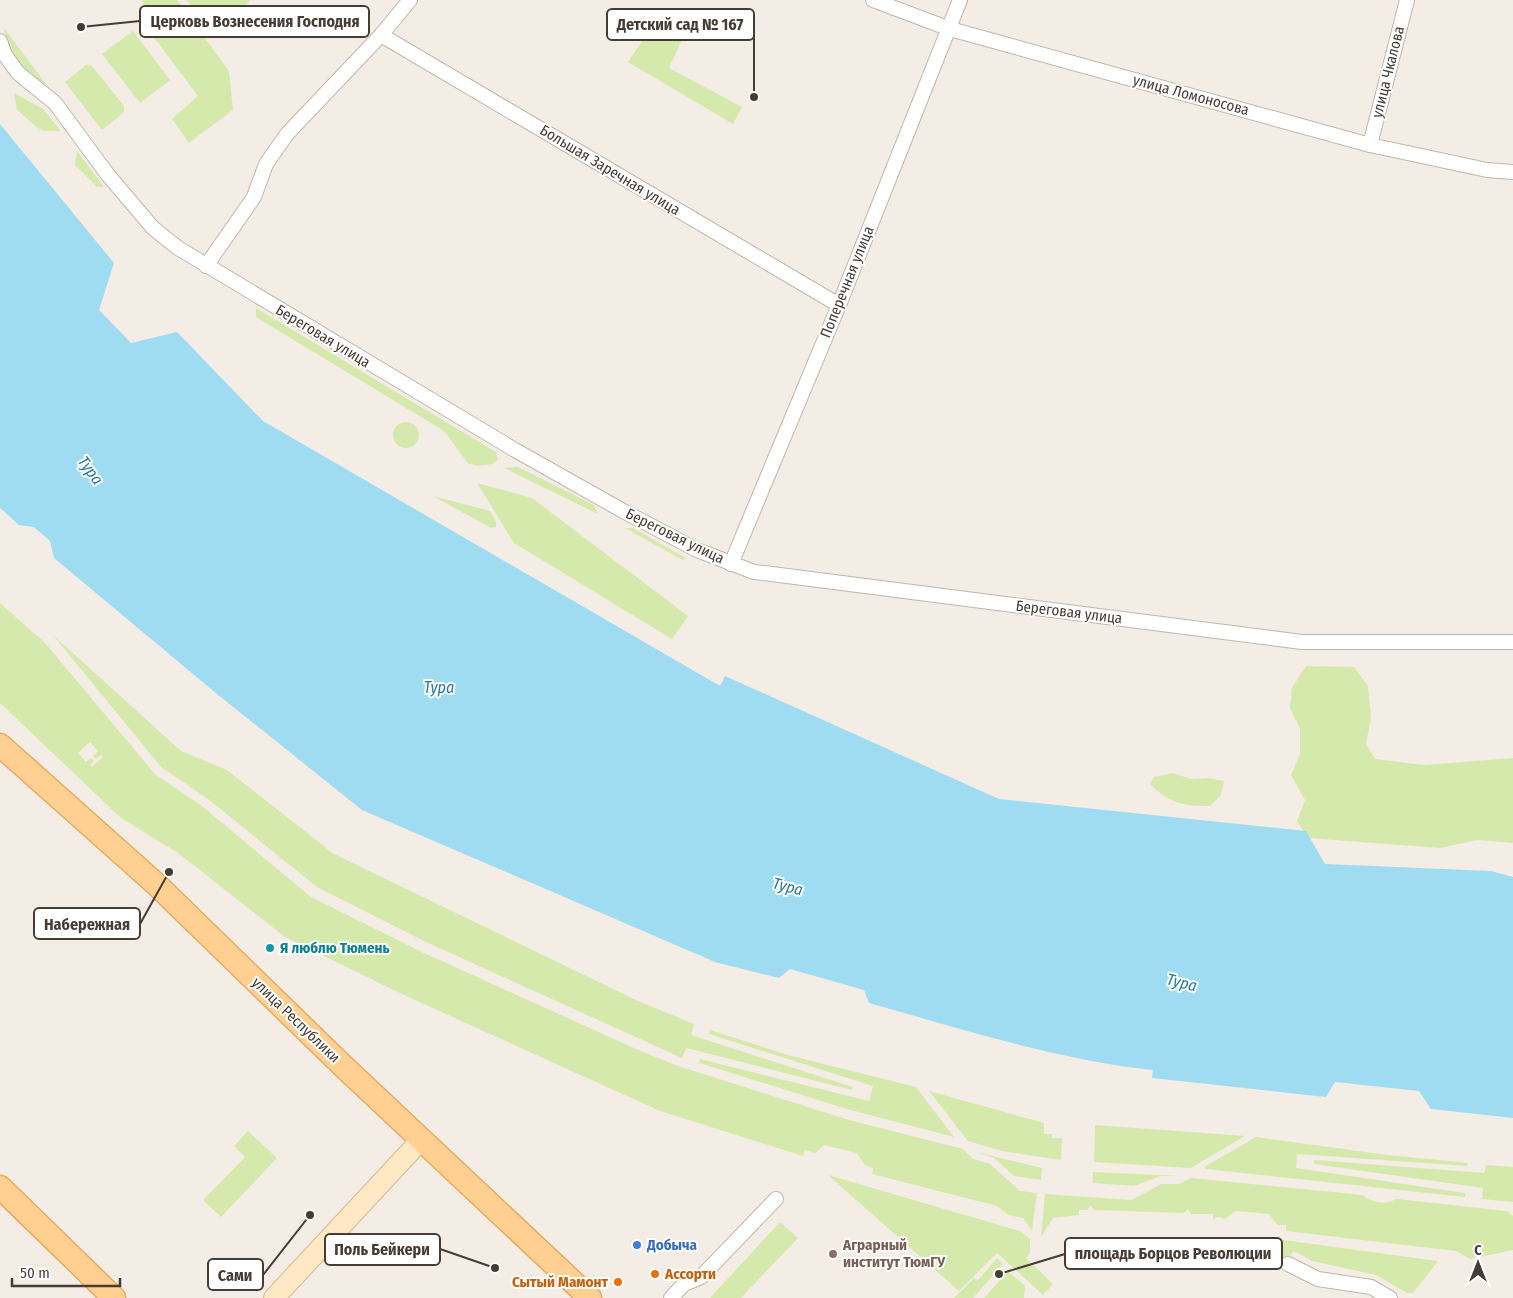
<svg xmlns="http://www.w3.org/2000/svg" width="1513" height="1298" font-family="'Fira Sans Condensed',sans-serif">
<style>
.green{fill:#d6e9ac;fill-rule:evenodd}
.water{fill:#9fdcf2}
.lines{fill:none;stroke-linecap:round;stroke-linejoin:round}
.street-casing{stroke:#c2b6aa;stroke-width:16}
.secondary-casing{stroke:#d5ba93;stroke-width:22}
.primary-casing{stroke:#e7ab5f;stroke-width:25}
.street{stroke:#fff;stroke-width:14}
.secondary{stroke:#ffe8c3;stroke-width:20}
.primary{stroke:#ffd092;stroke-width:22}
.culture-dot{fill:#0f9aa8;stroke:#fff;stroke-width:2}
.shop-dot{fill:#3f7fe0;stroke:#fff;stroke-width:2}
.education-dot{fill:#8d6e63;stroke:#fff;stroke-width:2}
.food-dot{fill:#e8710a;stroke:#fff;stroke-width:2}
.labels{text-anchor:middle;stroke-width:4;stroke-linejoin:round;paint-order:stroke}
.street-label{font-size:15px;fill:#463c34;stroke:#fff}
.culture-label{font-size:15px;font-weight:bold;fill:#0d838f;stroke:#fff;text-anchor:start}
.shop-label{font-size:15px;font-weight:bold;fill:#366cbe;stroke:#fff;text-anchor:start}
.education-label{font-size:15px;font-weight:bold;fill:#785e54;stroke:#fff;text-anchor:start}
.food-label{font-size:15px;font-weight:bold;fill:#c56008;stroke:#fff;text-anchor:start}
.water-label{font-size:16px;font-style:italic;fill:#277b9c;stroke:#fff}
.leader{fill:none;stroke:#463c34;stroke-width:2}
.callout-dot{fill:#463c34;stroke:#fff;stroke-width:2}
.callout{fill:#fff;stroke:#463c34;stroke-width:2}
.callout-label{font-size:16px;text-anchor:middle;font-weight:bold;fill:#463c34}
</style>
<rect width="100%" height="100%" fill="#f3ede5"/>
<g class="green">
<polygon points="141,0 177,0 229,71 233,110 189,143 172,119 198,96 141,20 151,13"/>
<polygon points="186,0 250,0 219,35"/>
<polygon points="663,10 690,22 669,68 742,107 733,124 628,62"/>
<path d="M4 28 52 92C26 77 10 57 4 28Z"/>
<polygon points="133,31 170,80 140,103 102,54"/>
<polygon points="86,65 92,66 124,106 124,112 102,130 65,82"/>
<polygon points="14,93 43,109 61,131 45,131 38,128 17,110"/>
<polygon points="77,151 104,187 97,187 75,165"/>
<polygon points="256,308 496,452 498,460 492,464 477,466 468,463 444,431 256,317"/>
<circle cx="406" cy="435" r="13"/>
<polygon points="518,467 594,505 598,514 504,468"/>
<polygon points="477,483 532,498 688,616 672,639 514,543"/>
<polygon points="433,496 490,511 496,522 496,527 491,528"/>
<polygon points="625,528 633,528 684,557 685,559 683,560"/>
<path d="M0 603 45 643 155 774 202 806 311 897 422 952 636 1049 678 1066 849 1120 963 1149 973 1159 990 1164 1020 1191 1037 1193 1032 1231 1023 1218 1008 1215 997 1206 872 1174 873 1168 865 1165 857 1153 824 1145 815 1153 805 1150 803 1156 660 1111 404 995 285 937 178 853 121 818 0 703ZM90 742 98 751 93 756 96 759 101 755 103 757 92 767 90 765 94 761 91 758 86 762 78 753Z"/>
<polygon points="53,635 181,751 227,770 334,854 638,1001 694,1024 691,1035 853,1087 852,1090 686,1048 682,1058 426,942 317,887 208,799 161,767"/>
<polygon points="1306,666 1354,667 1368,686 1371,717 1366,744 1375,759 1424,765 1513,758 1513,843 1477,840 1440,848 1308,838 1297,821 1305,800 1291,775 1300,754 1300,728 1290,709 1292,688"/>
<path d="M1172 773 1192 779 1208 778 1224 781 1221 795 1210 806C1183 806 1169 803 1150 784L1154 777Z"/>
<polygon points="710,1030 788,1055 916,1087 954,1137 847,1109 699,1063 700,1059 869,1101 873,1086 709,1034"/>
<polygon points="929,1091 1044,1123 1044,1134 1052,1134 1052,1138 1062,1138 1061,1160 1002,1151 968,1141"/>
<polygon points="1095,1125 1245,1136 1191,1168 1094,1162"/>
<polygon points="248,1131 277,1158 221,1217 203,1200 245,1157 234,1146"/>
<polygon points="1256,1137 1388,1155 1468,1163 1467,1166 1297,1154 1296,1168 1465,1193 1465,1197 1206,1169 1204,1167"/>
<polygon points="976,1152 1042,1168 1041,1180 1014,1176 994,1158"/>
<polygon points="1314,1160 1484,1173 1486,1165 1513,1167 1513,1202 1482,1199 1483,1188 1314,1164"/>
<polygon points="1093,1172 1180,1176 1160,1176 1134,1186 1093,1183"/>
<polygon points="828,1175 1020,1231 1030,1239 1030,1253 1026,1258 1053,1284 1043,1295 997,1253 959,1291"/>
<path d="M1191 1178 1363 1195C1372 1203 1386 1205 1396 1199L1507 1211 1513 1216V1250L1470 1259 1456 1251 1286 1231V1225H1278L1269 1214 1236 1211 1225 1219 1218 1217 1213 1219V1214H1191L1188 1209 1184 1213 1094 1210 1091 1206 1087 1210H1079V1215L1053 1218 1041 1237 1045 1194 1132 1200 1161 1184H1179Z"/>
<polygon points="780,1222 798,1238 741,1298 710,1298"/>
<polygon points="1283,1240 1438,1261 1413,1293 1407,1293 1376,1275 1312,1261 1294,1251 1284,1262 1270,1255"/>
<polygon points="997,1258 1003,1264 973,1298 954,1298 974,1278 978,1280"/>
<polygon points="1008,1271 1025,1286 1024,1298 984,1298"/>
</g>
<path class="water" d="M0 124 114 263 99 310 131 343 177 332 263 421 720 686 725 676 999 799 1306 831 1325 864 1491 871 1513 877V1118L1431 1109 1419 1091 1335 1082 1326 1097 1152 1078 1153 1070C1056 1060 963 1029 869 1003L864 990 790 969 779 978 715 962 362 810 217 694 54 558 50 541 34 527 19 525 0 508Z"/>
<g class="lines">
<defs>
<g id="street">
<polyline points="873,0 950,29 1370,145 1487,170 1513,172"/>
<polyline points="381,35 839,305"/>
<polyline points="0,41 5,55 18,73 55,103 108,175 153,228 178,248 515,450 625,512 697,550 754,572 764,573 1302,642 1513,642"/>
<polyline points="1370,145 1407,0"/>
<polyline points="206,266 254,197 266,164 287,134 381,35 410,0"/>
<polyline points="731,564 839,305 960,0"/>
<polyline points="1288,1264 1318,1279 1371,1287 1390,1298"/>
<polyline points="671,1298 684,1284 701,1277 776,1199"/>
</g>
<polyline id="secondary" points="274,1298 422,1139"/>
<g id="primary">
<polyline points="0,745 157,885 343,1066 590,1298"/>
<polyline points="0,1187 114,1298"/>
</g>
</defs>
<use href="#street" class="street-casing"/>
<use href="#secondary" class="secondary-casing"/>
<use href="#primary" class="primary-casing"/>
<use href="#street" class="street"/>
<use href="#secondary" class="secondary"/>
<use href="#primary" class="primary"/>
</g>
<circle class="culture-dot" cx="270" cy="948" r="5"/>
<circle class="shop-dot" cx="637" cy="1245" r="5"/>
<circle class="education-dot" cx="833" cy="1254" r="5"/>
<g class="food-dot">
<circle cx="655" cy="1274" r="5"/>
<circle cx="618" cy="1282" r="5"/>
</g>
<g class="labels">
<g class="street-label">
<text transform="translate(1388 72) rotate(-76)" y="5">улица Чкалова</text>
<text transform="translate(1191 95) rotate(15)" y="5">улица Ломоносова</text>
<text transform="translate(610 170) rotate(31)" y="5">Большая Заречная улица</text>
<text transform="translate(847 282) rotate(-68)" y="5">Поперечная улица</text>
<text transform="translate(323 336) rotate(31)" y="5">Береговая улица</text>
<text transform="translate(675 536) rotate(26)" y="5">Береговая улица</text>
<text transform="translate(1069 612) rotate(7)" y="5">Береговая улица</text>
<text transform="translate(296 1020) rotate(44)" y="5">улица Республики</text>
</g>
<g class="culture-label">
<text x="280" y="953">Я люблю Тюмень</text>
</g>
<g class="shop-label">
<text x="647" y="1250">Добыча</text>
</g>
<g class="education-label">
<text x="843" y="1250">Аграрный<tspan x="843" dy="17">институт ТюмГУ</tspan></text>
</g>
<g class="food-label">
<text x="665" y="1279">Ассорти</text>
<text x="608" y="1287" text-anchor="end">Сытый Мамонт</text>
</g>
<g class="water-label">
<text transform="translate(91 470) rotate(54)" y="6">Тура</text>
<text x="439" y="693">Тура</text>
<text transform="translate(788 886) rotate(14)" y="6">Тура</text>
<text transform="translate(1182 982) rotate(14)" y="6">Тура</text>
</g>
</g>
<path class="leader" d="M81 27L140 21M754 97L754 25M169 872L140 924M495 1268L440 1249M999 1274L1065 1254M310 1215L263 1275"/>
<g class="callout-dot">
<circle cx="81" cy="27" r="5"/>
<circle cx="754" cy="97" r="5"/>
<circle cx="169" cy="872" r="5"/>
<circle cx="495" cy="1268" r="5"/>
<circle cx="999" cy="1274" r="5"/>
<circle cx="310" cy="1215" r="5"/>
</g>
<g class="callout">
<rect x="140" y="6" width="229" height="31" rx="5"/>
<rect x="607" y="9" width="147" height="31" rx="5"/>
<rect x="34" y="908" width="106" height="31" rx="5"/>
<rect x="325" y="1234" width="115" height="31" rx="5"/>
<rect x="1065" y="1238" width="217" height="31" rx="5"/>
<rect x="208" y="1259" width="55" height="31" rx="5"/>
</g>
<g class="callout-label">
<text x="255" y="27">Церковь Вознесения Господня</text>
<text x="680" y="30">Детский сад № 167</text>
<text x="87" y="930">Набережная</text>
<text x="382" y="1255">Поль Бейкери</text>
<text x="1173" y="1259">площадь Борцов Революции</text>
<text x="235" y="1281">Сами</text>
</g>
<g transform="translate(1478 1263)" stroke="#ffffff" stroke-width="4" paint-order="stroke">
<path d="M0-4L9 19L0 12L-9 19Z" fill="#463c34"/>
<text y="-8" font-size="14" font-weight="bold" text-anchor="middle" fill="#463c34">С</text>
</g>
<path d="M12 1278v8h108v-8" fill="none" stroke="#463c34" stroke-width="2.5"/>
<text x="20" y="1278" font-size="15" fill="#463c34" stroke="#ffffff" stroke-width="4" paint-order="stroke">50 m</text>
</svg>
